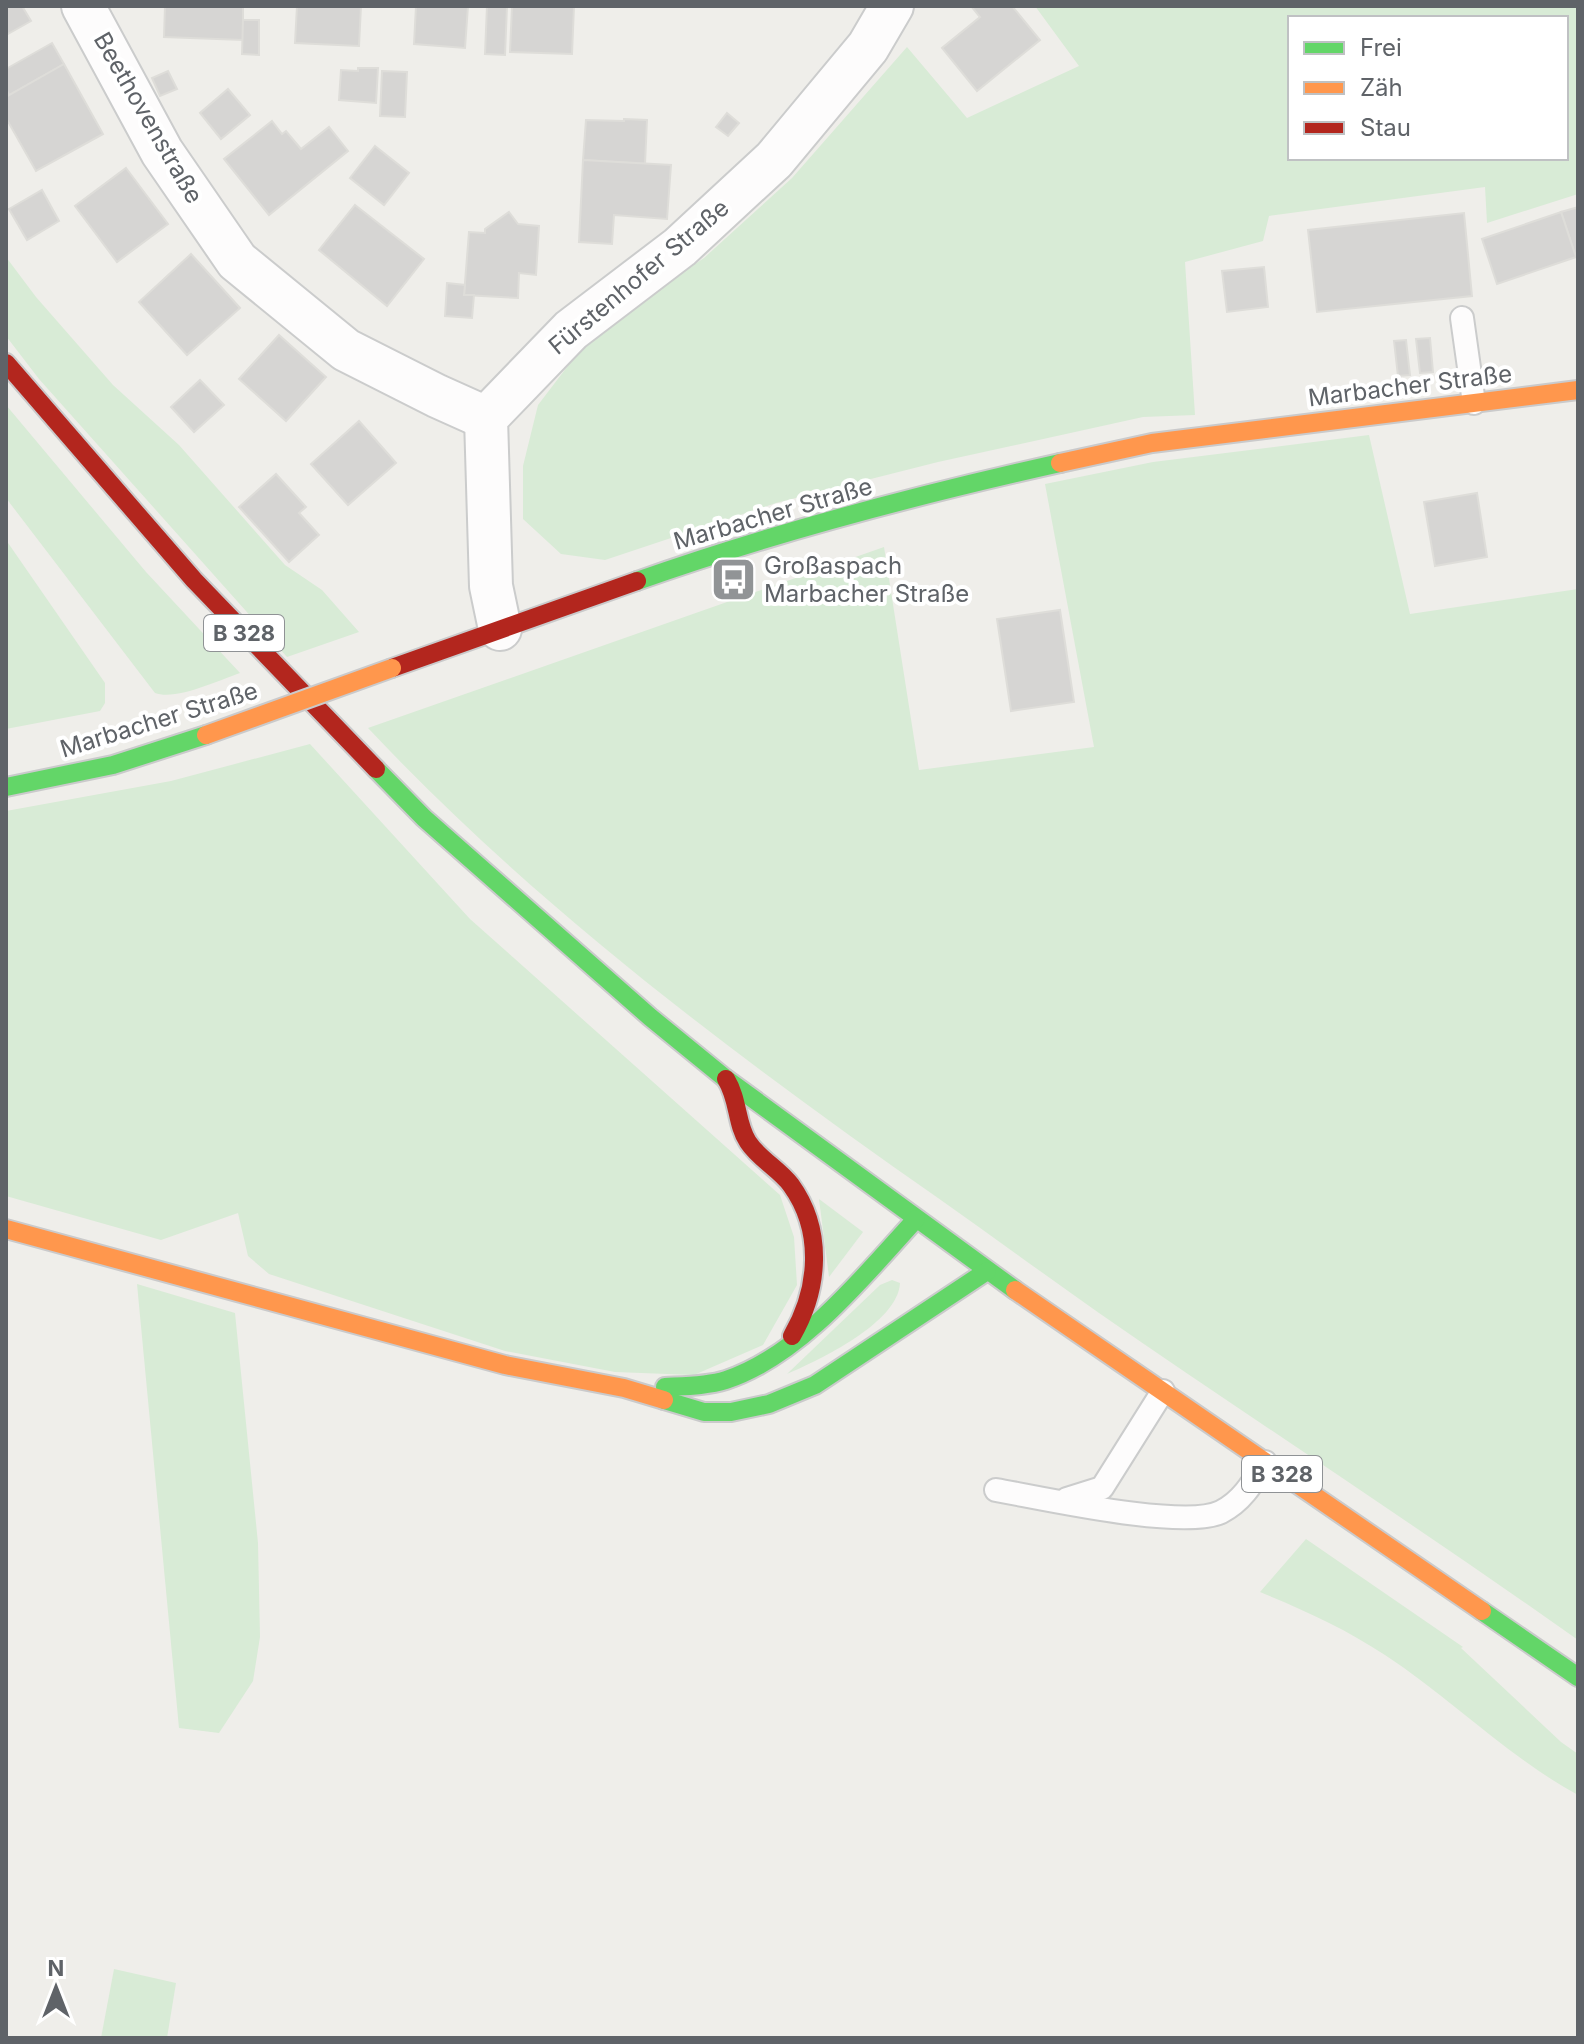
<svg xmlns="http://www.w3.org/2000/svg" width="1584" height="2044" font-family="Inter,sans-serif">
<style>
.green{fill:#d8ebd6;fill-rule:evenodd}
.building{fill:#d6d5d3;stroke:#deddd9;stroke-width:2}
.lines{fill:none;stroke-linecap:round;stroke-linejoin:round}
.lane-casing{stroke:#cbcccc;stroke-width:26}
.street-casing{stroke:#cbcccc;stroke-width:46}
.fast-casing{stroke:#cacacb;stroke-width:22}
.slow-casing{stroke:#cacacb;stroke-width:22}
.jam-casing{stroke:#cacacb;stroke-width:22}
.lane{stroke:#fdfcfc;stroke-width:22}
.street{stroke:#fdfcfc;stroke-width:42}
.fast{stroke:#63d668;stroke-width:18}
.slow{stroke:#ff974d;stroke-width:18}
.jam{stroke:#b3261e;stroke-width:18}
.slow-bridge-casing{stroke:#cacacb;stroke-width:22;stroke-linecap:butt}
.slow-bridge{stroke:#ff974d;stroke-width:18}
.labels{text-anchor:middle;stroke-width:8;stroke-linejoin:round;paint-order:stroke}
.shield{fill:#fff;stroke:#8f9295;stroke-width:2}
.shield-label{font-size:22px;font-weight:bold;fill:#5f6368}
.street-label{font-size:24px;fill:#5f6368;stroke:#fff}
.poi-label{font-size:24px;fill:#5f6368;stroke:#fff;text-anchor:start}
</style>
<rect width="100%" height="100%" fill="#efeeea"/>
<g class="green">
<path d="M1035 6H1578V194L1487 223 1485 187 1269 216 1263 241 1185 262 1195 415 1143 417 938 462 776 503 605 560 561 554 523 519V466L538 405 580 350 629 308 704 258 792 178 907 47 967 118 1079 66ZM1290 18H1566V158H1290Z"/>
<polygon points="6,257 36,297 113,385 179,445 285,565 322,590 359,632 287,657 39,379 6,336"/>
<path d="M6 405 146 572 240 673C219 680 176 701 155 693L6 498Z"/>
<path d="M1369 435 1410 614 1578 589V1640C1420 1528 1258 1423 1099 1313 1045 1275 992 1236 938 1198 737 1057 537 908 368 728L884 547 919 770 1094 747 1045 484 1153 462Z"/>
<polygon points="6,540 105,683 105,703 100,711 6,729"/>
<polygon points="310,744 470,919 780,1195 794,1237 797,1285 763,1345 694,1375 615,1372 505,1351 269,1274 248,1256 238,1213 161,1240 6,1196 6,811 171,781"/>
<polygon points="819,1199 863,1232 829,1277"/>
<path d="M892 1280 900 1283C898 1323 819 1360 787 1374L880 1285Z"/>
<polygon points="137,1284 235,1313 258,1543 260,1637 253,1681 219,1733 179,1728"/>
<path d="M1306 1539 1463 1647 1461 1648 1561 1742 1578 1754V1795C1508 1757 1452 1699 1385 1655 1346 1629 1304 1610 1260 1592Z"/>
<polygon points="114,1969 176,1983 167,2038 101,2038"/>
</g>
<g class="building">
<polygon points="6,6 22,6 31,21 6,35"/>
<polygon points="165,6 243,6 243,40 164,37"/>
<polygon points="297,6 361,6 359,46 295,43"/>
<polygon points="416,6 468,6 465,48 414,44"/>
<polygon points="487,6 507,6 505,55 485,54"/>
<polygon points="512,6 574,6 572,54 510,52"/>
<polygon points="971,6 1012,6 1040,40 977,91 942,48 980,17"/>
<polygon points="243,20 259,20 259,55 242,54"/>
<polygon points="52,43 64,64 9,95 6,89 6,69"/>
<polygon points="64,64 103,134 36,171 6,118 6,97"/>
<polygon points="358,68 378,68 376,103 339,100 341,70 358,71"/>
<polygon points="168,71 177,89 160,96 152,78"/>
<polygon points="382,71 407,72 405,117 380,116"/>
<polygon points="228,89 250,115 221,139 200,113"/>
<polygon points="727,113 739,123 728,136 716,127"/>
<polygon points="624,119 647,120 645,164 583,160 586,120 624,121"/>
<polygon points="272,121 282,134 286,131 301,149 329,127 348,151 269,215 224,159"/>
<polygon points="375,146 409,173 384,205 350,178"/>
<polygon points="583,160 671,165 667,219 614,215 612,244 579,242"/>
<polygon points="126,168 168,224 117,262 75,206"/>
<polygon points="42,190 59,221 27,240 9,209"/>
<polygon points="355,205 424,259 387,306 319,250"/>
<polygon points="1578,207 1578,257 1576,257 1561,212"/>
<polygon points="509,212 518,224 539,226 536,275 519,273 518,298 464,295 469,232 485,233 485,229"/>
<polygon points="1561,212 1576,257 1497,284 1482,239"/>
<polygon points="1464,213 1472,296 1317,312 1308,230"/>
<polygon points="191,254 240,308 187,355 139,302"/>
<polygon points="1264,267 1268,307 1227,312 1222,271"/>
<polygon points="447,283 465,285 464,295 474,295 472,318 445,316"/>
<polygon points="279,335 326,377 286,421 239,379"/>
<polygon points="1430,338 1433,372 1420,373 1416,339"/>
<polygon points="1406,340 1410,375 1398,376 1394,341"/>
<polygon points="200,380 224,405 194,432 171,407"/>
<polygon points="359,421 396,463 348,505 311,464"/>
<polygon points="276,474 306,507 299,513 319,535 289,562 239,507"/>
<polygon points="1477,493 1487,557 1435,566 1424,502"/>
<polygon points="1060,610 1074,702 1011,711 997,619"/>
</g>
<g class="lines">
<defs>
<g id="lane">
<polyline points="1462,318 1474,403"/>
<path d="M996 1490C1042 1498 1184 1530 1221 1512 1243 1501 1253 1482 1265 1462"/>
<polyline points="1067,1499 1102,1488 1163,1391"/>
</g>
<g id="street">
<polyline points="83,6 162,152 237,261 346,350 437,396 486,418"/>
<polyline points="500,629 491,586 486,418 571,330 680,247 774,160 868,47 892,6"/>
</g>
<g id="fast">
<path d="M637 581C775 532 917 495 1060 463"/>
<polyline points="376,769 424,818 650,1017 726,1079 1015,1290"/>
<polyline points="6,787 113,765 206,735"/>
<path d="M665 1387C685 1386 707 1386 726 1380 801 1355 864 1276 916 1219"/>
<polyline points="664,1400 704,1412 731,1412 769,1404 815,1385 987,1271"/>
<polyline points="1482,1611 1578,1677"/>
</g>
<g id="slow">
<polyline points="1060,463 1152,443 1578,390"/>
<polyline points="6,1229 505,1365 624,1388 664,1400"/>
<polyline points="1015,1290 1482,1611"/>
</g>
<g id="jam">
<polyline points="6,363 194,580 376,769"/>
<polyline points="392,668 637,581"/>
<path d="M726 1079C739 1100 736 1124 748 1142 759 1159 779 1169 791 1185 824 1231 819 1289 792 1336"/>
</g>
</defs>
<use href="#lane" class="lane-casing"/>
<use href="#street" class="street-casing"/>
<use href="#fast" class="fast-casing"/>
<use href="#slow" class="slow-casing"/>
<use href="#jam" class="jam-casing"/>
<use href="#lane" class="lane"/>
<use href="#street" class="street"/>
<use href="#fast" class="fast"/>
<use href="#slow" class="slow"/>
<use href="#jam" class="jam"/>
<defs>
<polyline id="slow-bridge" points="206,735 392,668"/>
</defs>
<use href="#slow-bridge" class="slow-bridge-casing"/>
<use href="#slow-bridge" class="slow-bridge"/>
</g>
<defs>
<symbol id="bus-square" viewBox="-11 -11 22 22"><rect x="-9" y="-9" width="18" height="18" rx="4" fill="#919496" stroke="#fff"/><path d="M-5-6H5V4H4V6H2V4H-2V6H-4V4H-5ZM-3.5-4V0h7V-4ZM-3.5 1.2v1.5H-2V1.2ZM2 1.2v1.5H3.5V1.2Z" fill="#fff"/></symbol>
</defs>
<g fill-rule="evenodd">
<use href="#bus-square" x="708" y="554" width="51" height="51"/>
</g>
<g class="labels">
<g class="shield">
<rect x="204" y="615" width="80" height="36" rx="6"/>
<rect x="1242" y="1456" width="80" height="36" rx="6"/>
</g>
<g class="shield-label">
<text x="244" y="641">B 328</text>
<text x="1282" y="1482">B 328</text>
</g>
<g class="street-label">
<text transform="translate(148 118) rotate(60)" y="8">Beethovenstraße</text>
<text transform="translate(639 277) rotate(-40)" y="8">Fürstenhofer Straße</text>
<text transform="translate(1410 386) rotate(-7)" y="8">Marbacher Straße</text>
<text transform="translate(773 514) rotate(-16)" y="8">Marbacher Straße</text>
<text transform="translate(159 720) rotate(-17)" y="8">Marbacher Straße</text>
</g>
<g class="poi-label">
<text x="764" y="574">Großaspach<tspan x="764" dy="28">Marbacher Straße</tspan></text>
</g>
</g>
<rect width="1584" height="2044" fill="none" stroke="#5f6368" stroke-width="16"/>
<rect x="1288" y="16" width="280" height="144" fill="#ffffff" stroke="#bfc1c3" stroke-width="2"/>
<rect x="1304" y="42" width="40" height="12" fill="#63d668" stroke="#bfc1c3" stroke-width="2"/>
<text x="1360" y="56" font-size="24" fill="#5f6368">Frei</text>
<rect x="1304" y="82" width="40" height="12" fill="#ff974d" stroke="#bfc1c3" stroke-width="2"/>
<text x="1360" y="96" font-size="24" fill="#5f6368">Zäh</text>
<rect x="1304" y="122" width="40" height="12" fill="#b3261e" stroke="#bfc1c3" stroke-width="2"/>
<text x="1360" y="136" font-size="24" fill="#5f6368">Stau</text>
<g transform="translate(56 1988)" stroke="#ffffff" stroke-width="6" paint-order="stroke">
<path d="M0-6L14 30L0 20L-14 30Z" fill="#5f6368"/>
<text y="-12" font-size="22" font-weight="bold" text-anchor="middle" fill="#5f6368">N</text>
</g>
</svg>
